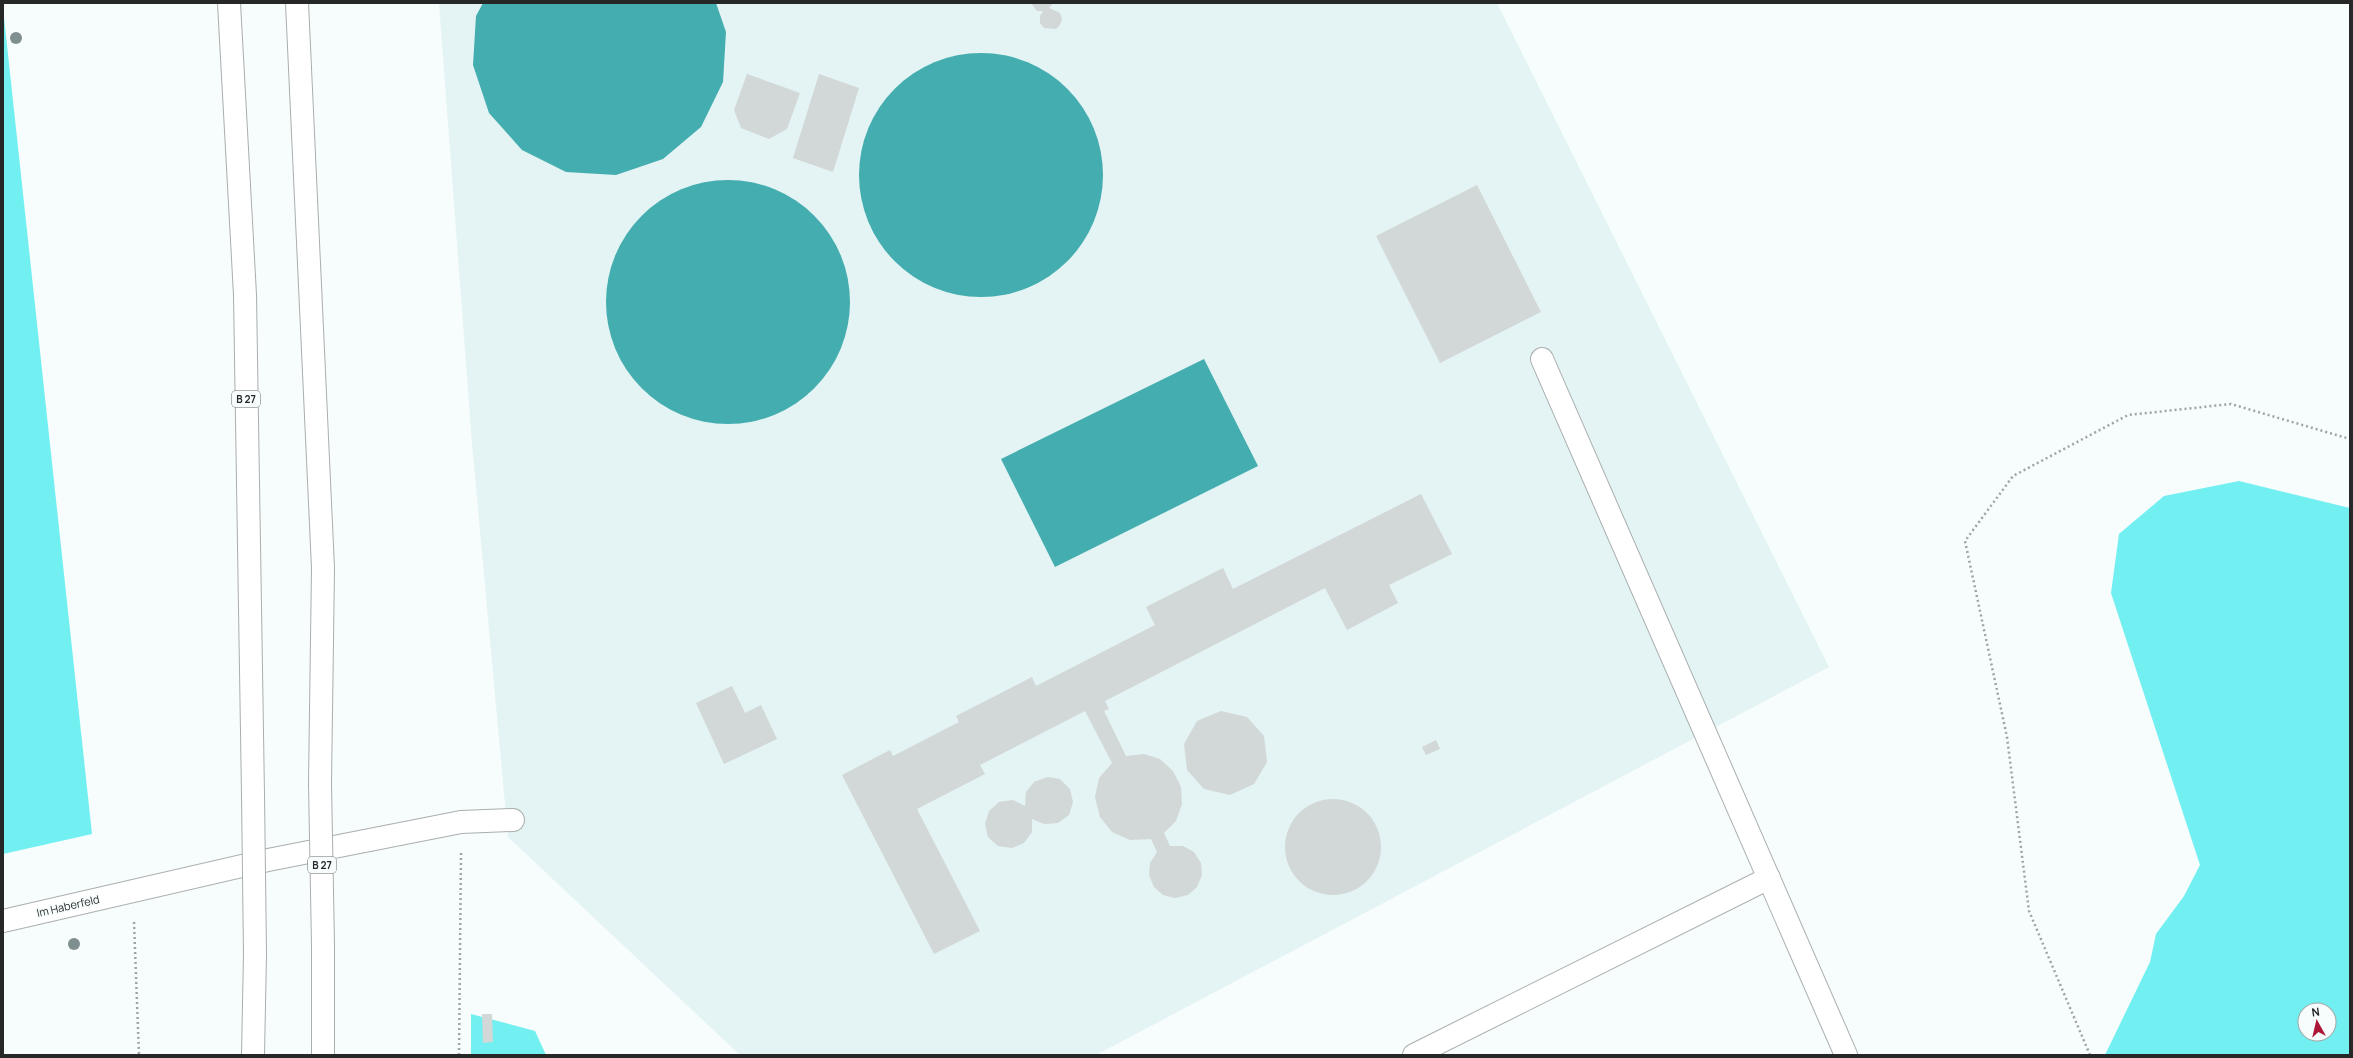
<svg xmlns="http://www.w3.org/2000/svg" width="2353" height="1058" font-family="Manrope,sans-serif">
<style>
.built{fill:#e4f3f3}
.green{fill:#71eff1;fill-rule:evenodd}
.water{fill:#43adaf}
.building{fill:#d2d7d7}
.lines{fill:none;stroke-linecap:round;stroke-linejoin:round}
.minor-casing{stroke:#a9aeae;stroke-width:24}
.highway-casing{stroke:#a9aeae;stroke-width:24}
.path{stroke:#9fa3a3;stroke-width:2.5;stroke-dasharray:2 3;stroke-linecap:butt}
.minor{stroke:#fff;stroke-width:22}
.highway{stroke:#fff;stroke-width:22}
.highway-bridge-casing{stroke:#a9aeae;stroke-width:24;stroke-linecap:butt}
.highway-bridge{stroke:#fff;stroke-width:22}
.tree{fill:#7f8e8e}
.labels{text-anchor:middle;stroke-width:3.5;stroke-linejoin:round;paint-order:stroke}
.shield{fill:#f7fcfc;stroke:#656868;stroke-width:1}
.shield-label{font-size:10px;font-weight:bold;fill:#262828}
.street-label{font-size:11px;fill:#262828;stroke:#f7fcfc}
</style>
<rect width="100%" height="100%" fill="#f7fcfc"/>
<polygon class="built" points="439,3 1497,3 1829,667 1096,1055 740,1055 508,837 472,443"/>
<g class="green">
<polygon points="3,8 92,834 3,854"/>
<path d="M2239 481 2350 508V1055H2105L2150 962 2156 934 2184 896 2200 865 2111 593 2119 534 2164 496ZM2305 1010H2329V1034H2305Z"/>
<polygon points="471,1014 535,1031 546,1055 471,1055"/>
</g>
<g class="water">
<polygon points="483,3 716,3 726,32 723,82 701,127 663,159 616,175 566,172 522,150 489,113 473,65 476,16"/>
<circle cx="981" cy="175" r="122"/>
<circle cx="728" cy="302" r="122"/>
<polygon points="1204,359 1258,466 1055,567 1001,459"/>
</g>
<g class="building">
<polygon points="1031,3 1053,3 1049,8 1060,13 1062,19 1060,25 1056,29 1044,28 1040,23 1040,16 1043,11 1037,11"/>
<polygon points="747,74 800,93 787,129 769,139 741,128 734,110"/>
<polygon points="819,74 859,88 833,172 793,158"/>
<polygon points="1477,185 1541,312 1440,363 1376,236"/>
<polygon points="1421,494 1452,554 1389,585 1398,603 1347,630 1325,588 1105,701 1109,709 1104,711 1126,756 1144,754 1160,759 1173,771 1181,787 1182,804 1176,821 1164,833 1170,846 1183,846 1194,852 1201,863 1202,875 1197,887 1188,895 1175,898 1163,895 1154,887 1149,875 1150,863 1157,852 1151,839 1130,840 1112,832 1100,817 1095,797 1099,778 1112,763 1085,711 980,765 985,774 917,809 980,931 934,954 842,775 890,750 893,756 959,722 956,716 1032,677 1036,686 1155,625 1146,607 1223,568 1233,589"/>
<polygon points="732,686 745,713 761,705 777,739 724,764 696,703"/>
<polygon points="1221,711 1247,717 1264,736 1267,762 1254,784 1230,795 1204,789 1187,770 1184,744 1197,721"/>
<polygon points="1436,740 1440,749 1426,755 1422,747"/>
<polygon points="1047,777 1060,779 1070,789 1073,802 1069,815 1058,823 1044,824 1032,819 1032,832 1024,843 1012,848 998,846 988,837 985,824 989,811 999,802 1013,800 1025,806 1026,792 1034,782"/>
<circle cx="1333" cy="847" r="48"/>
<polygon points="482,1014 492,1014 493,1042 483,1043"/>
</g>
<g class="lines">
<defs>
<g id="minor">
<polyline points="1542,359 1846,1055"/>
<polyline points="3,921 268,860 461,822 513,820"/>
<polyline points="1414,1055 1769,878"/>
</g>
<g id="highway">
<polyline points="229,3 245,295 253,795"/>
<polyline points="297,3 323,568 320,783"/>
<polyline points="253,1055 255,954"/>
<polyline points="323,1055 323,946"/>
</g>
</defs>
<use href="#minor" class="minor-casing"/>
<use href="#highway" class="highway-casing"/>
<g class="path">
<polyline points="134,922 139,1055"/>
<polyline points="459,1055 461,853"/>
<polyline points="2090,1055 2029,911 2007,737 1965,541 2013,476 2128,415 2231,404 2350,439"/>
</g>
<use href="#minor" class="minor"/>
<use href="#highway" class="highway"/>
<defs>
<g id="highway-bridge">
<polyline points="320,783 323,946"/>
<polyline points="253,795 255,954"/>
</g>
</defs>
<use href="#highway-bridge" class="highway-bridge-casing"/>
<use href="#highway-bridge" class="highway-bridge"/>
</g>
<g class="tree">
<circle cx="16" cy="38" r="6"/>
<circle cx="74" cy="944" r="6"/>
</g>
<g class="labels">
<g class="shield">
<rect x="232" y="391" width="28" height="16" rx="3"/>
<rect x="308" y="857" width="28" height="16" rx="3"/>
</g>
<g class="shield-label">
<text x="246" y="403">B 27</text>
<text x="322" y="869">B 27</text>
</g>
<g class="street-label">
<text transform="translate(68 906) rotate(-13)" y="4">Im Haberfeld</text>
</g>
</g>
<rect width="2353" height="1058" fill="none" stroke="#262828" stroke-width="8"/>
<g transform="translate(2317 1022) rotate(352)"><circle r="19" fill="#f7fcfc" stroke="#a3a7a7"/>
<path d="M0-3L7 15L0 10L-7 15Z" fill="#ac1737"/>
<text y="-6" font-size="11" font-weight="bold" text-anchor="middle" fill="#262828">N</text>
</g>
</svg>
